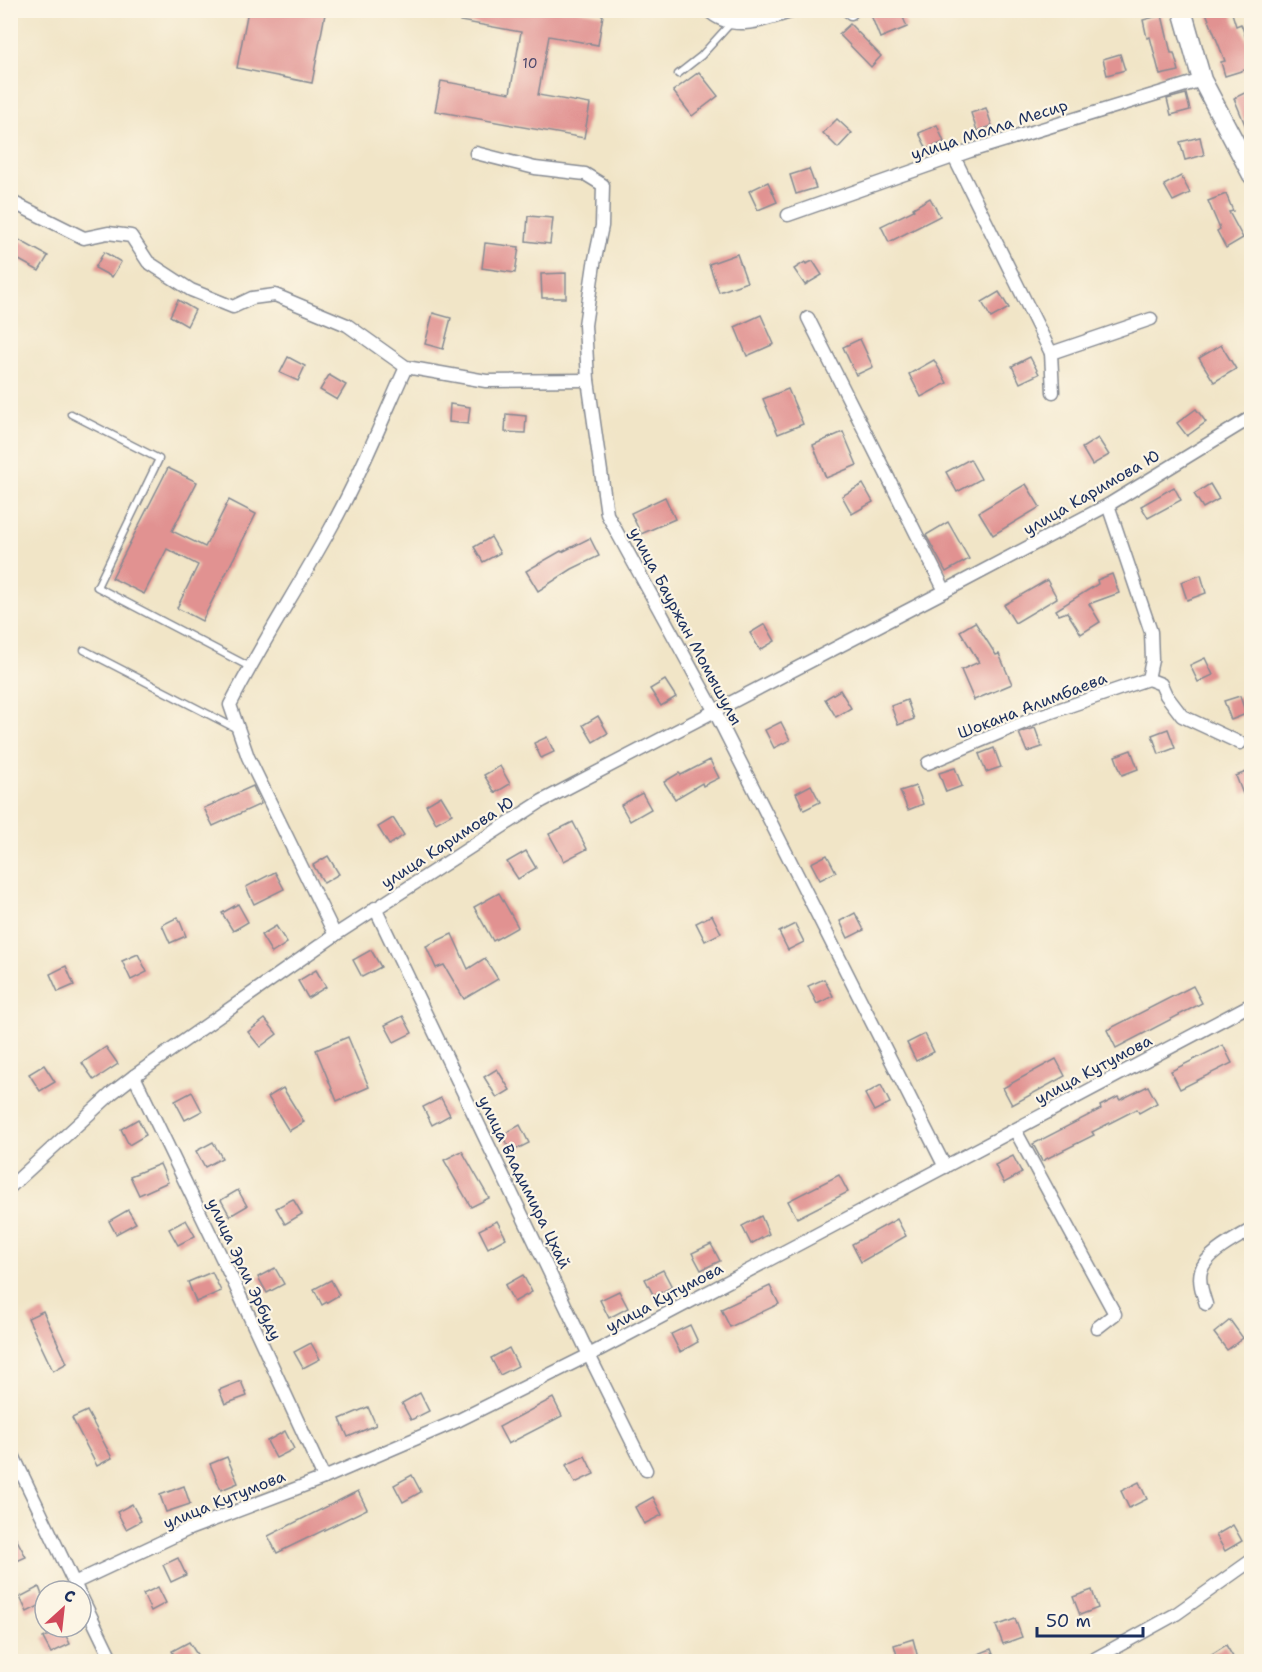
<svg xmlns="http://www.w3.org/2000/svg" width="1262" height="1672" font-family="'Shantell Sans',sans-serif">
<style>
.building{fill:#e19291}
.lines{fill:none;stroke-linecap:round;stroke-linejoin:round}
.lane-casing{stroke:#868a92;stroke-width:9}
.street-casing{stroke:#868a92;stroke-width:15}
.primary-casing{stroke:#868a92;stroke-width:21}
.lane{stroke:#fff;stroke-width:6}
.street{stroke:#fff;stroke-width:12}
.primary{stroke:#fff;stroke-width:18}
.labels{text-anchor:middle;stroke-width:4.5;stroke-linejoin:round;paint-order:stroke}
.number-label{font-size:14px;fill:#4c486b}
.street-label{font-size:16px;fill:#1b2f5e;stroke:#fcf5e5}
</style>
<rect width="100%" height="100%" fill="#fcf5e5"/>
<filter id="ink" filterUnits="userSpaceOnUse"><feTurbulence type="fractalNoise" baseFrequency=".0167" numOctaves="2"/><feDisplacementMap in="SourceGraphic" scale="12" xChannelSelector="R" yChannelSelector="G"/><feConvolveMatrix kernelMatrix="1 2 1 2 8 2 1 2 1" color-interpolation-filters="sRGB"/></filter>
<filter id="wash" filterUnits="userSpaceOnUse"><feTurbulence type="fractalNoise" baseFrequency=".008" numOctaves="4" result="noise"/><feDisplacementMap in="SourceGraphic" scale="24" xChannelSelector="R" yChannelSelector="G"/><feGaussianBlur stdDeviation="1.35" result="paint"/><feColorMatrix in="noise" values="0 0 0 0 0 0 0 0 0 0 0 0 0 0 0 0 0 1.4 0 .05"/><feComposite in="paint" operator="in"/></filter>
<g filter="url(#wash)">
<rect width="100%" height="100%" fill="#f1e5c7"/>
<g id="blocks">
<g class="building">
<polygon points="248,10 308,10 325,14 312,83 237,68"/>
<polygon points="462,10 576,10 603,15 598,45 549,36 538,95 590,104 584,138 435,111 441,81 510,93 521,32 460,21"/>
<polygon points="869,10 900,10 907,27 880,38"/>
<polygon points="1205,10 1231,10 1236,26 1241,24 1251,52 1251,68 1225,76 1221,62 1225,61"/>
<polygon points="1162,15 1171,53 1174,53 1179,71 1160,75 1150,37 1147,38 1143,20"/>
<polygon points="850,24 881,56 871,67 839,34"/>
<polygon points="1120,54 1125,70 1107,75 1103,59"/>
<polygon points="699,72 718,96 692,116 673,91"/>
<polygon points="1251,90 1251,139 1234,98"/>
<polygon points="1186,94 1190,110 1171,115 1167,99"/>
<polygon points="986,108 992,126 977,131 971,113"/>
<polygon points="837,119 852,133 838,148 823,133"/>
<polygon points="937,125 944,142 927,149 919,133"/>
<polygon points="1200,137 1204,155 1185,160 1180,142"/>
<polygon points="809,169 816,188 796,194 790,175"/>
<polygon points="1181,176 1190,193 1173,201 1164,185"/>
<polygon points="768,182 777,202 758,210 749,191"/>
<polygon points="1226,194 1233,211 1229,212 1243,238 1226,248 1217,231 1220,229 1208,201"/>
<polygon points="930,198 940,216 889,242 881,226 914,210 913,208"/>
<polygon points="528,216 553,218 550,244 526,241"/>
<polygon points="10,235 48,256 39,271 10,255"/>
<polygon points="485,243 519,247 515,273 482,268"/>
<polygon points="104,252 121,262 112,277 95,268"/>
<polygon points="737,254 747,282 719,292 709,264"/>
<polygon points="813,261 822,275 805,285 794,269 805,262 806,264"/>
<polygon points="566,273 566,298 542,298 541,274"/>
<polygon points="999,292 1009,308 991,318 982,302"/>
<polygon points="178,300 195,310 187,326 170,316"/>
<polygon points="433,313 451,318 443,349 425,344"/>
<polygon points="761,315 774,344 747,356 735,327"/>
<polygon points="860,339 873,367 856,375 843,347"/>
<polygon points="1221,345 1236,369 1214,382 1199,358"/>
<polygon points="288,357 305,366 298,381 280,373"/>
<polygon points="1030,357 1039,374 1020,383 1012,366"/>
<polygon points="934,360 947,383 921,397 909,374"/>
<polygon points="329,375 346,385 337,400 320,390"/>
<polygon points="788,389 803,424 778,434 763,399"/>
<polygon points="450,404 470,407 468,424 449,422"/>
<polygon points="1196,409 1206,422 1187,436 1177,423"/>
<polygon points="506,414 526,416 525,433 505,432"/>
<polygon points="843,432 857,465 826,478 813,445"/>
<polygon points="1098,438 1109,455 1092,465 1082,448"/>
<polygon points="970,459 981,479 957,492 946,472"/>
<polygon points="168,468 197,482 172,531 205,547 229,500 256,514 202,621 177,608 198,565 167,549 144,594 112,578"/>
<polygon points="863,484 873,502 852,514 842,496"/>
<polygon points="1026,484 1040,507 993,535 979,512"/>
<polygon points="1210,484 1219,499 1203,508 1194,494"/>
<polygon points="1174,487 1181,500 1148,518 1141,506"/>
<polygon points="665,497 675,519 641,534 631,513"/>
<polygon points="948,522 969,559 946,572 926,535"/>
<polygon points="491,537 500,553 483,562 474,547"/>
<polygon points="590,538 599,556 572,569 538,591 526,571 561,551 562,552"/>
<polygon points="1112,574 1119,593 1089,604 1100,622 1081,634 1067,612 1059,615 1056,610 1098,584 1097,580"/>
<polygon points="1201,575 1206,593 1187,600 1181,582"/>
<polygon points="1047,580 1057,598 1015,623 1004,605"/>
<polygon points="975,622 996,655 999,654 1012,684 974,700 961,670 979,662 960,631"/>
<polygon points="765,624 775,641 760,650 750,633"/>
<polygon points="1205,658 1213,675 1198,682 1190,665"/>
<polygon points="665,680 676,697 661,706 650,689"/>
<polygon points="840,690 851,708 836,717 825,699"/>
<polygon points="1240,696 1246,714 1231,720 1224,701"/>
<polygon points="907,700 914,719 898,725 891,706"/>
<polygon points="598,716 608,733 593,742 583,725"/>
<polygon points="781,722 790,740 774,748 765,730"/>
<polygon points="1035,728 1042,747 1027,752 1019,733"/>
<polygon points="1168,729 1175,748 1159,754 1152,735"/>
<polygon points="547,737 554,752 541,758 534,743"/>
<polygon points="994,748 1001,767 986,772 979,754"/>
<polygon points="1131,750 1138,769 1122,775 1115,756"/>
<polygon points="710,760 719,778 703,786 702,783 675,799 664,782 679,773 681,775"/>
<polygon points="500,766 510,784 495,793 484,775"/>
<polygon points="955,768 962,786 946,792 939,773"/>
<polygon points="1251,770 1251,791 1243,794 1236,776"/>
<polygon points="811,785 820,802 804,810 796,793"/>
<polygon points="253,786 261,804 213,826 204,808"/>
<polygon points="916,786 923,804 908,810 900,791"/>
<polygon points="642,793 651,809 630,821 621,805"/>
<polygon points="441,796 452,814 436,823 426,805"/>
<polygon points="393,818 404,835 389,845 378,827"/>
<polygon points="573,822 587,849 564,861 549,834"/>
<polygon points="526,851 536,868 518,879 507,862"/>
<polygon points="827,855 836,872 820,880 811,863"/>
<polygon points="328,856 339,874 324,883 313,865"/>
<polygon points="275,872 284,889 254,904 246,887"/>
<polygon points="499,893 518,927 493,941 474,907"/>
<polygon points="238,904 248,922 233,931 222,913"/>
<polygon points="855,913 864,930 848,938 840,921"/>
<polygon points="712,915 721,933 705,941 696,923"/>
<polygon points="178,917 186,936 170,943 162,925"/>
<polygon points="795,924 804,942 788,950 779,932"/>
<polygon points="276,926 287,943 272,953 261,935"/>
<polygon points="452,934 468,969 485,958 498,979 464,999 444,965 436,968 426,946"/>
<polygon points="371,950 381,967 362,977 353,960"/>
<polygon points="138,954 147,972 131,980 122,961"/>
<polygon points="66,966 74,985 58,992 50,974"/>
<polygon points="316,970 326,987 308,998 298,981"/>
<polygon points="824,979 833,996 817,1004 808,986"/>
<polygon points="1193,986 1202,1003 1116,1048 1107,1030"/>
<polygon points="403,1016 412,1033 394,1042 385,1025"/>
<polygon points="265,1019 277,1034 260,1047 248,1032"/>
<polygon points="925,1034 934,1052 916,1061 907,1043"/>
<polygon points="348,1037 369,1087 337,1101 316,1050"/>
<polygon points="1223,1045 1232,1063 1180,1089 1171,1071"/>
<polygon points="106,1047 118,1064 94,1080 82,1063"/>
<polygon points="1056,1059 1065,1076 1012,1105 1003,1088"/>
<polygon points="44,1065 55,1082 40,1091 29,1074"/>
<polygon points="497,1069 510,1090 497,1098 484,1077"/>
<polygon points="881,1085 890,1103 874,1111 865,1094"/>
<polygon points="1148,1086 1157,1103 1139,1113 1137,1109 1092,1132 1094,1135 1042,1161 1033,1144 1101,1109 1100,1106 1118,1097 1120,1100"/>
<polygon points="283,1088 304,1122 289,1131 268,1097"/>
<polygon points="192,1092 202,1111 185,1120 175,1101"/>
<polygon points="441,1098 450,1115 432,1125 423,1107"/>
<polygon points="138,1119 146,1135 129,1145 121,1129"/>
<polygon points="520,1125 529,1143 511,1152 502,1135"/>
<polygon points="213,1142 222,1158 205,1167 196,1151"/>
<polygon points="462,1151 489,1198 471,1207 444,1160"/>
<polygon points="1013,1156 1022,1173 1004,1183 995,1165"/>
<polygon points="160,1164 168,1182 139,1195 130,1176"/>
<polygon points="839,1175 848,1192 797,1218 788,1201"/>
<polygon points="238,1190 247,1206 230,1216 221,1200"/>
<polygon points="293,1199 302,1214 285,1224 276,1208"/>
<polygon points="128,1210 136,1223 116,1234 109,1221"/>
<polygon points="761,1216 769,1234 751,1244 742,1226"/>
<polygon points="897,1219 906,1236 861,1262 852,1244"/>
<polygon points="186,1220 195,1236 178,1245 169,1229"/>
<polygon points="497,1221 506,1238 488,1248 479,1230"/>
<polygon points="711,1244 720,1261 701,1270 692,1253"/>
<polygon points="275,1268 284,1284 267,1293 258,1277"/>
<polygon points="663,1270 672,1287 654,1296 645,1279"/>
<polygon points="212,1272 221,1291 196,1302 188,1282"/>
<polygon points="523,1275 532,1292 514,1302 505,1285"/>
<polygon points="331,1280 339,1295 322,1305 314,1289"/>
<polygon points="770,1286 779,1304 730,1327 721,1309"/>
<polygon points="619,1291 628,1308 609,1318 600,1300"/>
<polygon points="43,1311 67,1363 53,1371 28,1318"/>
<polygon points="1230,1320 1243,1338 1227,1350 1214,1333"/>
<polygon points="690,1325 698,1342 680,1352 671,1334"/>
<polygon points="311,1343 320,1359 303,1368 294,1352"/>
<polygon points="509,1348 518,1366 500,1375 491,1358"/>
<polygon points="241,1381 247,1396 225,1404 219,1390"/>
<polygon points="420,1393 429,1411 411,1420 402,1403"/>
<polygon points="553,1398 562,1416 508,1444 499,1427"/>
<polygon points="368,1407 376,1425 348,1437 340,1419"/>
<polygon points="87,1411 112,1458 97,1466 72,1418"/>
<polygon points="285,1431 294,1449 276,1458 267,1441"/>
<polygon points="585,1456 594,1474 575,1483 566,1465"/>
<polygon points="227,1457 238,1483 221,1490 210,1464"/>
<polygon points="412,1475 421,1492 403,1502 394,1485"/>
<polygon points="1139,1482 1147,1499 1129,1508 1121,1491"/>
<polygon points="184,1486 190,1504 166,1512 160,1495"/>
<polygon points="358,1491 367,1509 277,1553 268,1536"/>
<polygon points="653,1497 662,1515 644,1524 635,1507"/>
<polygon points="132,1504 141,1521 126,1529 117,1512"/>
<polygon points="1233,1525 1242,1541 1225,1551 1216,1535"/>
<polygon points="10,1527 26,1557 10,1564"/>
<polygon points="178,1558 186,1575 171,1582 163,1565"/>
<polygon points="39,1587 45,1603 27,1612 20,1597"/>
<polygon points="158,1587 166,1603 151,1611 143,1594"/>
<polygon points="1092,1590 1098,1608 1080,1615 1073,1597"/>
<polygon points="1015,1619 1022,1637 1003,1644 996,1626"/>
<polygon points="62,1628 70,1644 51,1653 43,1638"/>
<polygon points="913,1639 918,1658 899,1662 894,1645"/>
<polygon points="189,1642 198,1656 189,1662 177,1662 172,1651"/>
<polygon points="1226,1645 1236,1662 1199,1662"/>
<polygon points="991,1649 996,1662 961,1662 961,1661"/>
</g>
</g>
</g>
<g filter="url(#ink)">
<use href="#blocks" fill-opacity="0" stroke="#868a92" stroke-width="1.5"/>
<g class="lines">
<defs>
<g id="lane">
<polyline points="678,74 701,56 731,23"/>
<polyline points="71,414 159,459 97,587 250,667"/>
<polyline points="84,650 237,729"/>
</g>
<g id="street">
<path d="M708 10C733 35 769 18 797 10"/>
<polyline points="847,10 851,13"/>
<polyline points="476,153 535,168 585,174 603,185 602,226 594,264 585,325 588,380 607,514 714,710 945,1167"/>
<polyline points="954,157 1051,353"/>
<polyline points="10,201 84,238 108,233 131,236 148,262 191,290 233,307 252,298 275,295 347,325 406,367 486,381 588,380"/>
<polyline points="788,215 970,151 1202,80"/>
<polyline points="808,318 945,591 1108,505 1252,417"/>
<polyline points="1053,392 1051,353 1151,319"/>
<polyline points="1148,679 1161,684 1166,695 1182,716 1240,743"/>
<polyline points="928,763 1037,717 1148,679 1152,660 1151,632 1108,505"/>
<polyline points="375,908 589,1355 646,1470"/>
<path d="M335 935 248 757 230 705C260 646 296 591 328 533 358 480 381 423 406 367"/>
<polyline points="134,1076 234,1283 324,1478"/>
<polyline points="1015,1130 1115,1314 1097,1328"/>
<polyline points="10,1187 112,1093 134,1076 335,935 542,801 945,591"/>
<path d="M1206 1304C1203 1295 1198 1281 1201 1271 1206 1253 1236 1239 1252 1229"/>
<polyline points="10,1449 78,1591"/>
<polyline points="74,1583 189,1529 324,1478 459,1420 589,1355 1252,1004"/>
<polyline points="81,1596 113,1662"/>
<polyline points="1089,1662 1176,1614 1252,1560"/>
</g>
<polyline id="primary" points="1182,10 1202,80 1252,175"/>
</defs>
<use href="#lane" class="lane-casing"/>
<use href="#street" class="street-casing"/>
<use href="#primary" class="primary-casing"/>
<use href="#lane" class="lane"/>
<use href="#street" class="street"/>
<use href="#primary" class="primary"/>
</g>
</g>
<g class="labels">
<g class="number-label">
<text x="530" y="68">10</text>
</g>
<g class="street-label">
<text transform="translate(989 129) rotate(-18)" y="6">улица Молла Месир</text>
<text transform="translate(1091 492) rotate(-30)" y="6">улица Каримова Ю</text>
<text transform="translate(686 626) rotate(62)" y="6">улица Бауржан Момышулы</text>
<text transform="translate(1032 705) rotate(-21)" y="6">Шокана Алимбаева</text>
<text transform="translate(447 842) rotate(-33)" y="6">улица Каримова Ю</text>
<text transform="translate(1093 1069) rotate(-28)" y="6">улица Кутумова</text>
<text transform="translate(525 1182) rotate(64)" y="6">улица Владимира Цхай</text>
<text transform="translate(245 1269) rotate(65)" y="6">улица Эрли Эрбуду</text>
<text transform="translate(664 1297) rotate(-28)" y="6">улица Кутумова</text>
<text transform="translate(224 1499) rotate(-22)" y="6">улица Кутумова</text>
</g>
</g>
<rect width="1262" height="1672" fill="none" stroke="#fcf5e5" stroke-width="36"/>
<g transform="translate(63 1609) rotate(27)"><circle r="28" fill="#fcf5e5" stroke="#a2a6af" stroke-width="1.5"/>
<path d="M0-4.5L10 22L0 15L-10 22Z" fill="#d1495b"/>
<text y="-9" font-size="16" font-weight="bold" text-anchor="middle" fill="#1b2f5e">С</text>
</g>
<path d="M1037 1627v9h106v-9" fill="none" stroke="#1b2f5e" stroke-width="3"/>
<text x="1046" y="1627" font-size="18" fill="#1b2f5e" stroke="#fcf5e5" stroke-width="4.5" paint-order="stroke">50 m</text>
</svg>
